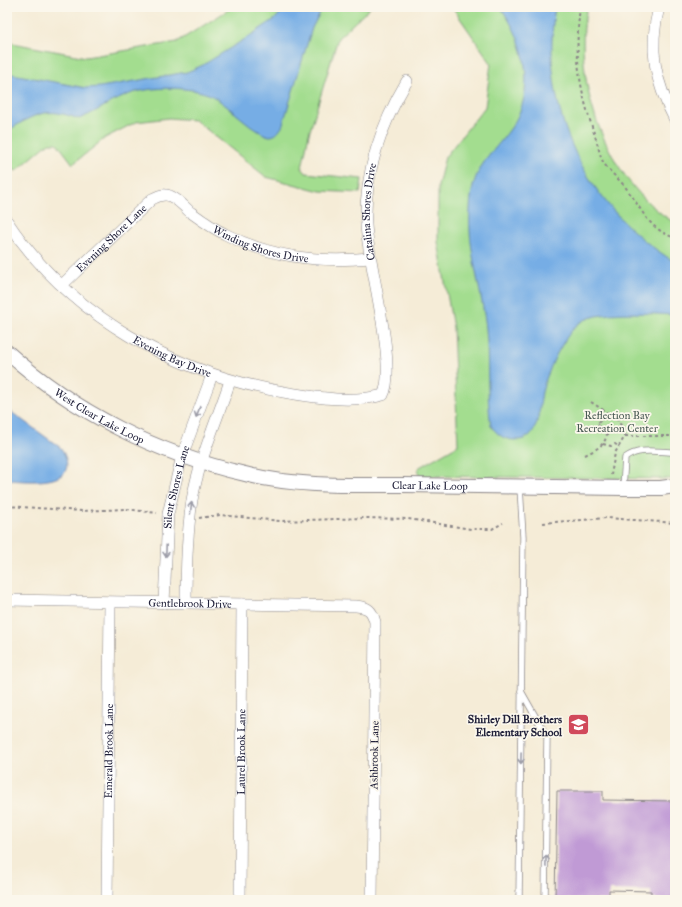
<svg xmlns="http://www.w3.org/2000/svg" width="682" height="907" font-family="'IM FELL Great Primer',serif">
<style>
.green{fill:#a3dd8f;stroke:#628065}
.water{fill:#76ade5;stroke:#4c6890}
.building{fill:#c09ad5}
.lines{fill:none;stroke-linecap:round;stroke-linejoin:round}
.service-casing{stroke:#8c8789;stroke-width:7}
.minor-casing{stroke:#8c8789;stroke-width:12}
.tertiary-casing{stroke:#8c8789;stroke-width:16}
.path{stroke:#8c8789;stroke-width:2;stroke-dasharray:3 3;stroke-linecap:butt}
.service{stroke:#fff;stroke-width:5.5}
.minor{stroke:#fff;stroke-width:11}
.tertiary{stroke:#fff;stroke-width:14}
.oneway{stroke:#9c9ca7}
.labels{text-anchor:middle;stroke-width:3.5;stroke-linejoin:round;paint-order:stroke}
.street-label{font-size:11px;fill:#22223b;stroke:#fbf7ec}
.park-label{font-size:11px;fill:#495a54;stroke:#fbf7ec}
.poi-label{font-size:11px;font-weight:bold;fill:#22223b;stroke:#fbf7ec;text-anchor:end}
</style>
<rect width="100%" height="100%" fill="#fbf7ec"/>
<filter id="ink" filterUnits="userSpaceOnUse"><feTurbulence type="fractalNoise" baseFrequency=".025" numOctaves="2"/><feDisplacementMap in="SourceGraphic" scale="8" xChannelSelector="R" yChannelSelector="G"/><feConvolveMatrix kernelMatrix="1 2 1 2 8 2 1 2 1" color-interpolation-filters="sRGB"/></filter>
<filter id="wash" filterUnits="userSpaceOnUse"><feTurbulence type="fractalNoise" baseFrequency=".012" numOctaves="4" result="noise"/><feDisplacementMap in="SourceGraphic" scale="16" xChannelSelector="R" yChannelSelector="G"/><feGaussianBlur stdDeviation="0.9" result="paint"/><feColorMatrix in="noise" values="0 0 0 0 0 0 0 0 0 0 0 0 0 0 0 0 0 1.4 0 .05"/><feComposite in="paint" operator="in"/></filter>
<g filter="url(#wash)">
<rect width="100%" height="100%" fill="#f5ecd7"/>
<g class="green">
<polygon points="233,7 371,7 338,38 309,134 302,168 306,173 362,179 360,193 320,191 266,177 195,120 169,118 136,122 105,138 73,164 57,143 49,143 16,171 7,166 7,42 86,57 177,42"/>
<path d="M450 7H587C571 83 607 182 675 223V479L419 476 418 468 458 445 453 328 438 242V186L445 157 485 107 491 63 453 8Z"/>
</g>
<g class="water">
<path d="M286 7H323L312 28 282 127C279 131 277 135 271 136 258 137 224 100 208 94 186 86 146 86 125 96 109 102 95 113 79 119 45 106 36 114 7 131V73L86 88 100 87 187 72 203 65 245 39 275 19Z"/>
<path d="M500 7H555C539 111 586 208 675 262V315C650 314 595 308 577 325 567 334 553 359 549 372 546 378 544 385 542 392 539 408 540 441 516 440 504 440 498 435 491 426 486 394 489 361 486 329 482 289 467 250 470 209 472 166 488 160 511 128 537 90 526 41 500 7Z"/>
<path d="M7 409 61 448C85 488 29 481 7 480Z"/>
</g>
<g id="blocks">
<polygon class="building" points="557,791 603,791 603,800 675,801 675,899 651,899 651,891 609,890 609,900 555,899"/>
</g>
</g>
<g filter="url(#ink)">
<use href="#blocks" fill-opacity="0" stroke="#8c8789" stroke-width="1"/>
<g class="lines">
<defs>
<g id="service">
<path d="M623 488 625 458C639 447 658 452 675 452"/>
<polyline points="521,691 547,737 545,900"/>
<polyline points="519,900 523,537 520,487"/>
</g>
<g id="minor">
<path d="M659 7C648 49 655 82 675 120"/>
<path id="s1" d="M7 221C70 317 178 375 289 393 319 398 353 403 383 395 398 368 368 263 366 225 364 174 381 125 407 81"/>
<path id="s2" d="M62 285 152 199C158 196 164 193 170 196 176 198 184 206 189 211 200 219 212 228 225 234 271 258 320 263 370 258"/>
<path id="s3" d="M7 600 356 606C368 607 372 610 375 622L372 900"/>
<path id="s4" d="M164 603 168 514 182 456 212 375"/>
<path d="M186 603C186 569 187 534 192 500 199 460 217 420 230 381"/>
<path id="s5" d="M107 900 110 603"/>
<path id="s6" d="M240 900 242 604"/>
</g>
<g id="tertiary">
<path id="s7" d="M7 352C74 412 157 454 245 474 296 487 352 485 404 485 477 486 550 487 623 488H661L675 486"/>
</g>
</defs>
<use href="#service" class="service-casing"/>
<use href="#minor" class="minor-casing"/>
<use href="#tertiary" class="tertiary-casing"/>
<g class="path">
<path d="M580 7C574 60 579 88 596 139 598 146 600 155 603 162 610 173 622 181 629 192 644 213 648 228 675 238"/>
<polyline points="591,402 617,419 625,432 625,436 615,453 611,475"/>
<polyline points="625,436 675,436"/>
<polyline points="603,444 611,446 615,444 618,446"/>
<path d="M585 455C595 450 605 446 607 434L597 424 609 412"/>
<polyline points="7,506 82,511 126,509 157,513"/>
<polyline points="199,518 220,515 280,521 364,518 408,519 471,529 492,529 503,523"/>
<polyline points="543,523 607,518 675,523"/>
</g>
<use href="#service" class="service"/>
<use href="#minor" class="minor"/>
<use href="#tertiary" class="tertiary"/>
</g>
<defs><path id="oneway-shaft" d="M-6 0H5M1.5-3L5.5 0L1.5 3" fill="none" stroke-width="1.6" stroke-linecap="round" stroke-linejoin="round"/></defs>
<g class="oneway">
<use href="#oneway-shaft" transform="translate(198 412) rotate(110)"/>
<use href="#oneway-shaft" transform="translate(191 508) rotate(-84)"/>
<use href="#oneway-shaft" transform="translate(166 551) rotate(92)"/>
<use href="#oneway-shaft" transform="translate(521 758) rotate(91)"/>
<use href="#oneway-shaft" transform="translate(546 861) rotate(-89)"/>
</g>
</g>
<defs>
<symbol id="school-square" viewBox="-11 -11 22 22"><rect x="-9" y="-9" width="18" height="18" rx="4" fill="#d1495b" stroke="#fbf7ec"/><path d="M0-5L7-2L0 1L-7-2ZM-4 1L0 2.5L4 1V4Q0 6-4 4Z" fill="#fff"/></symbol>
</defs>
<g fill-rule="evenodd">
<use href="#school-square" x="566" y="712" width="25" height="25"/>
</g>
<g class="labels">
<g class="street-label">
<text dy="4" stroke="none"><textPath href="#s1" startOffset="620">Catalina Shores Drive</textPath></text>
<text dy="4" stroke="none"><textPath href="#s2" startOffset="68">Evening Shore Lane</textPath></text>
<text dy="4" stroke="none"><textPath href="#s2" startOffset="248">Winding Shores Drive</textPath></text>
<text dy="4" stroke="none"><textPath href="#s1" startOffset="217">Evening Bay Drive</textPath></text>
<text dy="4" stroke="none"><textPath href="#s7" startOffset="113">West Clear Lake Loop</textPath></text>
<text dy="4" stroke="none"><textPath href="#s7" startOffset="456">Clear Lake Loop</textPath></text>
<text dy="4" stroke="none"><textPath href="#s4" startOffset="117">Silent Shores Lane</textPath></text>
<text dy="4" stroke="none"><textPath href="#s3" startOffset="183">Gentlebrook Drive</textPath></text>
<text dy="4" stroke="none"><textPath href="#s5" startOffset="149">Emerald Brook Lane</textPath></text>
<text dy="4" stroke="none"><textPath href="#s6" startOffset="148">Laurel Brook Lane</textPath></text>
<text transform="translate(374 755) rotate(-89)" y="4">Ashbrook Lane</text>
</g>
<g class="park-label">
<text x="617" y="419">Reflection Bay<tspan x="617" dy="13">Recreation Center</tspan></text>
</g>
<g class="poi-label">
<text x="562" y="723">Shirley Dill Brothers<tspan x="562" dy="13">Elementary School</tspan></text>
</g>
</g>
<rect width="682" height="907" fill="none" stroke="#fbf7ec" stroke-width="24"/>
</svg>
